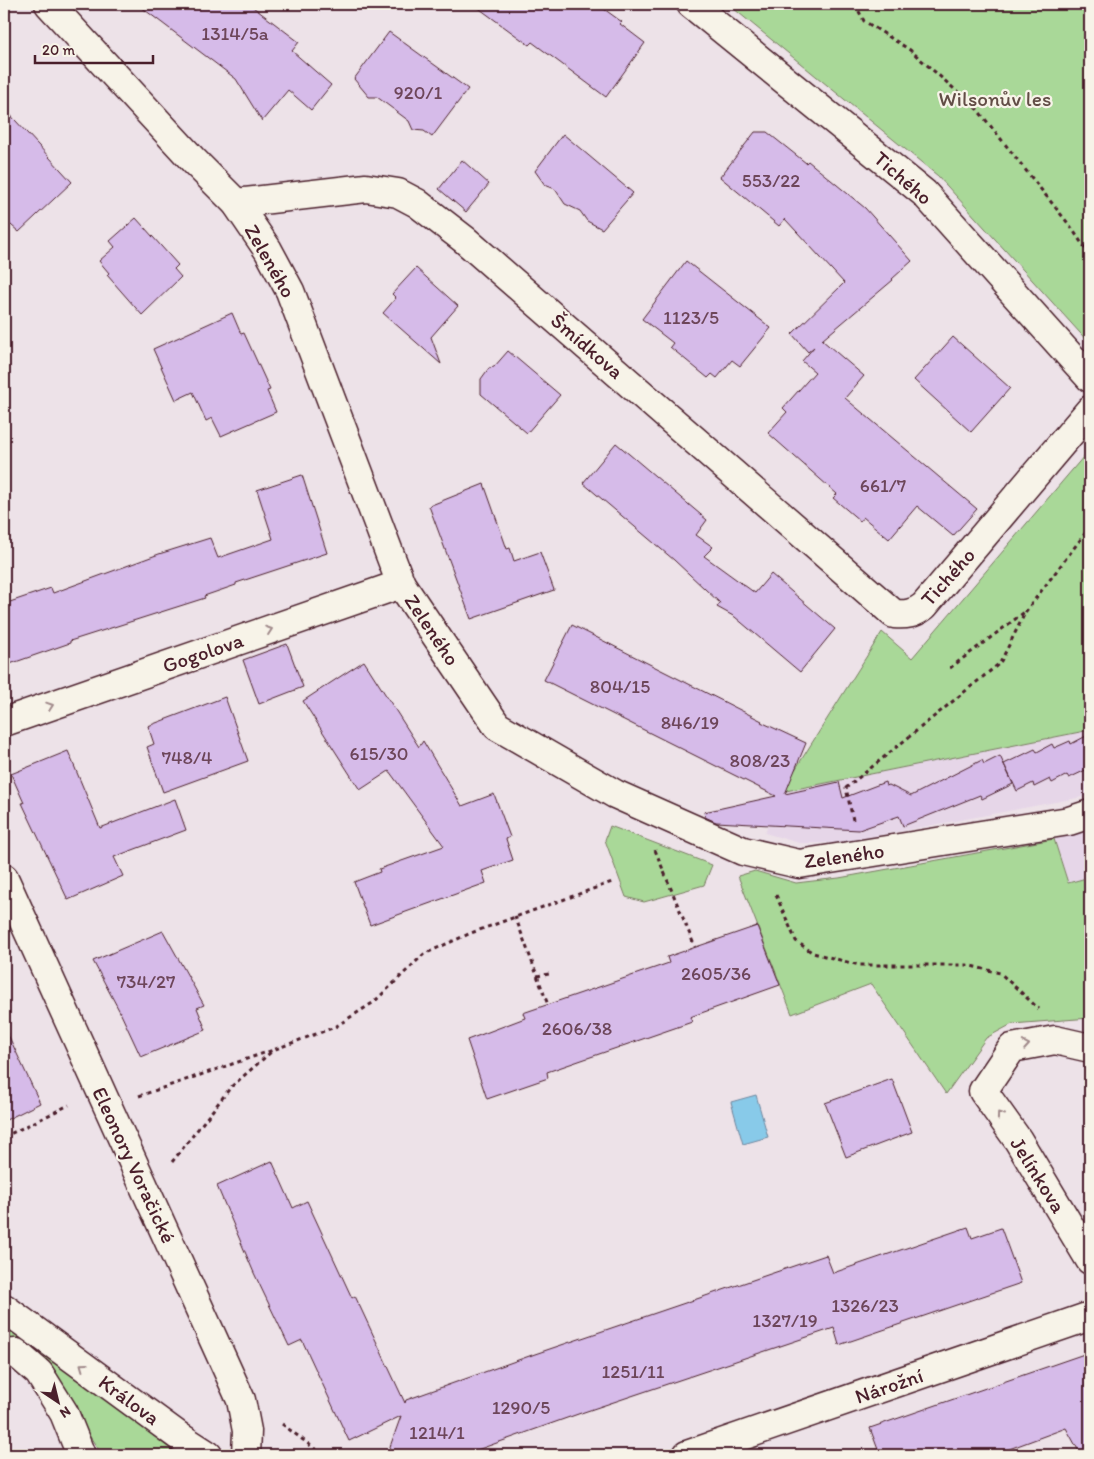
<svg xmlns="http://www.w3.org/2000/svg" width="1094" height="1459" font-family="Itim,sans-serif">
<style>
.built{fill:#e6d6e8}
.green{fill:#a9d898;stroke:#7a7c62}
.water{fill:#88cae9;stroke:#6f869d}
.building{fill:#d6bbe9;stroke:#4a1f2b}
.lines{fill:none;stroke-linecap:round;stroke-linejoin:round}
.minor-casing{stroke:#4a1f2b;stroke-width:31}
.path{stroke:#4a1f2b;stroke-width:3;stroke-dasharray:4 4;stroke-linecap:butt}
.minor{stroke:#f7f3e8;stroke-width:28}
.oneway{stroke:#a0898a}
.labels{text-anchor:middle;stroke-width:4.5;stroke-linejoin:round;paint-order:stroke}
.number-label{font-size:19px;fill:#6d465a}
.park-label{font-size:21px;fill:#624d46;stroke:#f7f3e8}
.street-label{font-size:21px;fill:#4a1f2b;stroke:#f7f3e8}
</style>
<rect width="100%" height="100%" fill="#ede2e8"/>
<filter id="ink" filterUnits="userSpaceOnUse"><feTurbulence type="fractalNoise" baseFrequency=".02" numOctaves="2"/><feDisplacementMap in="SourceGraphic" scale="10" xChannelSelector="R" yChannelSelector="G"/><feConvolveMatrix kernelMatrix="1 2 1 2 8 2 1 2 1" color-interpolation-filters="sRGB"/></filter>
<g filter="url(#ink)">
<g class="built">
<polygon points="1090,730 1090,794 1082,797 837,843 799,843 765,833 781,792"/>
<polygon points="1090,828 1090,877 1068,883 1054,839"/>
</g>
<g class="green">
<polygon points="728,4 1090,4 1090,344 938,176"/>
<polygon points="1090,449 1090,730 781,792 882,632 912,658"/>
<polygon points="610,826 712,865 704,885 644,902 626,897 605,840"/>
<polygon points="1054,839 1068,883 1090,877 1090,1018 1012,1024 986,1038 946,1094 871,984 792,1014 738,876 755,871 796,883 839,878"/>
<polygon points="4,1320 178,1455 102,1455 51,1377 4,1343"/>
</g>
<polygon class="water" points="756,1095 768,1137 743,1144 731,1102"/>
<g class="building">
<polygon points="137,4 249,4 299,42 292,51 331,85 311,110 288,90 262,121 236,79"/>
<polygon points="473,4 597,4 622,22 620,24 645,43 606,97 532,42 529,45"/>
<polygon points="389,32 468,89 432,137 424,131 413,130 409,121 377,97 369,97 354,79"/>
<polygon points="4,108 72,182 19,232 4,219"/>
<polygon points="755,132 767,132 806,163 808,161 865,208 912,261 892,279 893,280 822,340 864,376 845,398 977,509 953,536 917,506 889,539 863,517 860,521 833,498 837,494 768,433 787,412 783,408 815,372 802,361 814,347 808,352 792,334 844,283 785,219 779,226 720,177"/>
<polygon points="563,134 633,193 602,229 587,221 580,211 565,204 555,189 545,185 535,171"/>
<polygon points="462,160 489,184 466,212 439,189"/>
<polygon points="136,218 178,265 174,269 181,277 142,315 107,275 109,273 99,261 115,247 110,241"/>
<polygon points="686,261 771,328 740,366 732,360 717,378 712,374 708,378 670,347 673,343 642,319"/>
<polygon points="416,268 458,306 431,337 441,364 383,313 396,298 392,294"/>
<polygon points="232,313 241,334 244,333 270,390 267,391 276,412 221,436 212,418 206,421 193,392 176,400 153,349"/>
<polygon points="953,337 1010,388 971,432 914,380"/>
<polygon points="508,351 560,395 527,433 481,394 481,379 489,368 494,367"/>
<polygon points="616,443 707,520 696,535 713,547 704,556 755,593 771,574 835,629 800,672 735,617 717,607 720,603 674,560 583,483"/>
<polygon points="302,475 327,553 236,583 236,585 204,596 205,598 70,641 70,643 4,666 4,604 51,588 53,593 159,554 210,538 218,558 273,539 257,490"/>
<polygon points="484,484 507,549 510,548 514,561 540,552 554,590 471,619 429,506"/>
<polygon points="572,625 762,721 761,722 806,743 785,794 839,782 843,798 885,782 886,786 889,785 911,796 982,760 984,764 1000,756 1013,784 982,799 980,795 903,826 899,816 859,830 716,822 705,817 704,812 776,796 544,680"/>
<polygon points="287,644 303,687 259,704 243,660"/>
<polygon points="364,661 419,747 423,741 462,806 494,794 510,837 506,839 513,860 482,871 486,883 370,925 354,882 380,872 379,869 444,846 389,771 360,790 303,701"/>
<polygon points="225,697 248,761 163,792 147,747 154,744 148,726"/>
<polygon points="1090,734 1090,768 1069,778 1067,775 1052,783 1050,779 1034,787 1033,783 1017,791 1004,764 1035,749 1037,752 1052,744 1054,748 1070,741 1071,744"/>
<polygon points="68,751 100,828 175,799 186,830 114,857 123,876 68,900 22,803 24,803 11,774"/>
<polygon points="757,926 780,985 690,1017 692,1022 547,1072 548,1078 487,1099 467,1040 525,1018 523,1013 669,963 667,957"/>
<polygon points="163,931 204,1005 197,1008 206,1030 141,1057 120,1012 93,961"/>
<polygon points="4,1026 40,1103 4,1121"/>
<polygon points="892,1079 912,1132 846,1157 825,1103"/>
<polygon points="272,1161 293,1208 307,1201 352,1298 355,1296 405,1403 406,1400 535,1354 826,1255 833,1273 968,1227 972,1238 1001,1228 1021,1283 839,1345 834,1328 581,1413 463,1455 387,1455 401,1416 349,1441 302,1340 289,1346 254,1273 217,1186"/>
<polygon points="1090,1352 1090,1455 1081,1455 1066,1428 993,1455 880,1455 870,1428"/>
</g>
<g class="lines">
<defs>
<g id="minor">
<polyline points="49,4 194,161 236,203 268,250 290,291 401,584 497,726 615,794 743,851 799,864 1069,821 1090,814"/>
<polyline points="691,4 924,193 1090,378"/>
<path d="M236 203 366 188 398 193 417 203 465 240 894 614C906 615 914 614 924 606L1090 410"/>
<polyline points="4,722 401,584"/>
<polyline points="4,878 241,1400 247,1431 246,1455"/>
<polyline points="1090,1048 1055,1040 1012,1048 983,1091 1018,1140 1090,1260"/>
<polyline points="4,1308 180,1437 208,1455"/>
<polyline points="4,1354 16,1353 39,1373 64,1413 81,1455"/>
<polyline points="687,1455 1090,1316"/>
</g>
</defs>
<use href="#minor" class="minor-casing"/>
<g class="path">
<polyline points="855,4 864,21 910,50 977,109 1071,227 1090,256"/>
<polyline points="950,668 1026,611"/>
<polyline points="853,820 846,788 1000,663 1026,611 1090,527"/>
<polyline points="655,850 695,947"/>
<polyline points="776,895 796,941 813,953 859,965 967,965 1000,973 1039,1009"/>
<polyline points="515,916 548,1005"/>
<polyline points="537,976 549,974"/>
<polyline points="139,1096 273,1050 335,1027 374,1002 424,954 471,933 612,882"/>
<polyline points="4,1137 69,1105"/>
<polyline points="172,1162 231,1087 271,1052"/>
<polyline points="282,1424 323,1455"/>
</g>
<use href="#minor" class="minor"/>
</g>
<defs><path id="oneway-chevron" d="M-2-3.5L2.5 0L-2 3.5" fill="none" stroke-width="1.6" stroke-linecap="round" stroke-linejoin="round" transform="scale(1.25)"/></defs>
<g class="oneway">
<use href="#oneway-chevron" transform="translate(269 630) rotate(-19)"/>
<use href="#oneway-chevron" transform="translate(50 706) rotate(-19)"/>
<use href="#oneway-chevron" transform="translate(1026 1045) rotate(-10)"/>
<use href="#oneway-chevron" transform="translate(1000 1115) rotate(-126)"/>
<use href="#oneway-chevron" transform="translate(83 1366) rotate(-144)"/>
</g>
</g>
<g class="labels">
<g class="number-label">
<text x="235" y="40">1314/5a</text>
<text x="418" y="99">920/1</text>
<text x="771" y="187">553/22</text>
<text x="691" y="324">1123/5</text>
<text x="883" y="492">661/7</text>
<text x="620" y="693">804/15</text>
<text x="690" y="729">846/19</text>
<text x="379" y="760">615/30</text>
<text x="187" y="764">748/4</text>
<text x="760" y="767">808/23</text>
<text x="716" y="980">2605/36</text>
<text x="146" y="988">734/27</text>
<text x="577" y="1035">2606/38</text>
<text x="865" y="1312">1326/23</text>
<text x="785" y="1327">1327/19</text>
<text x="633" y="1378">1251/11</text>
<text x="521" y="1414">1290/5</text>
<text x="437" y="1439">1214/1</text>
</g>
<g class="park-label">
<text x="995" y="106">Wilsonův les</text>
</g>
<g class="street-label">
<text transform="translate(903 178) rotate(41)" y="7">Tichého</text>
<text transform="translate(270 261) rotate(60)" y="7">Zeleného</text>
<text transform="translate(587 346) rotate(41)" y="7">Šmídkova</text>
<text transform="translate(948 577) rotate(-48)" y="7">Tichého</text>
<text transform="translate(432 630) rotate(56)" y="7">Zeleného</text>
<text transform="translate(203 653) rotate(-19)" y="7">Gogolova</text>
<text transform="translate(844 856) rotate(-8)" y="7">Zeleného</text>
<text transform="translate(134 1165) rotate(65)" y="7">Eleonory Voračické</text>
<text transform="translate(1038 1175) rotate(58)" y="7">Jelínkova</text>
<text transform="translate(889 1386) rotate(-19)" y="7">Nárožní</text>
<text transform="translate(129 1400) rotate(36)" y="7">Králova</text>
</g>
</g>
<rect width="1094" height="1459" fill="none" stroke="#f7f3e8" stroke-width="20"/>
<rect x="10" y="10" width="1074" height="1439" fill="none" stroke="#4a1f2b" stroke-width="2" filter="url(#ink)"/>
<g transform="translate(58 1402) rotate(145)" stroke="#f7f3e8" stroke-width="4" paint-order="stroke">
<path d="M0-4L9 19L0 12L-9 19Z" fill="#4a1f2b"/>
<text y="-8" font-size="14" font-weight="bold" text-anchor="middle" fill="#4a1f2b">N</text>
</g>
<path d="M35 55v8h118v-8" fill="none" stroke="#4a1f2b" stroke-width="2.5"/>
<text x="42" y="55" font-size="15" fill="#4a1f2b" stroke="#f7f3e8" stroke-width="4" paint-order="stroke">20 m</text>
</svg>
